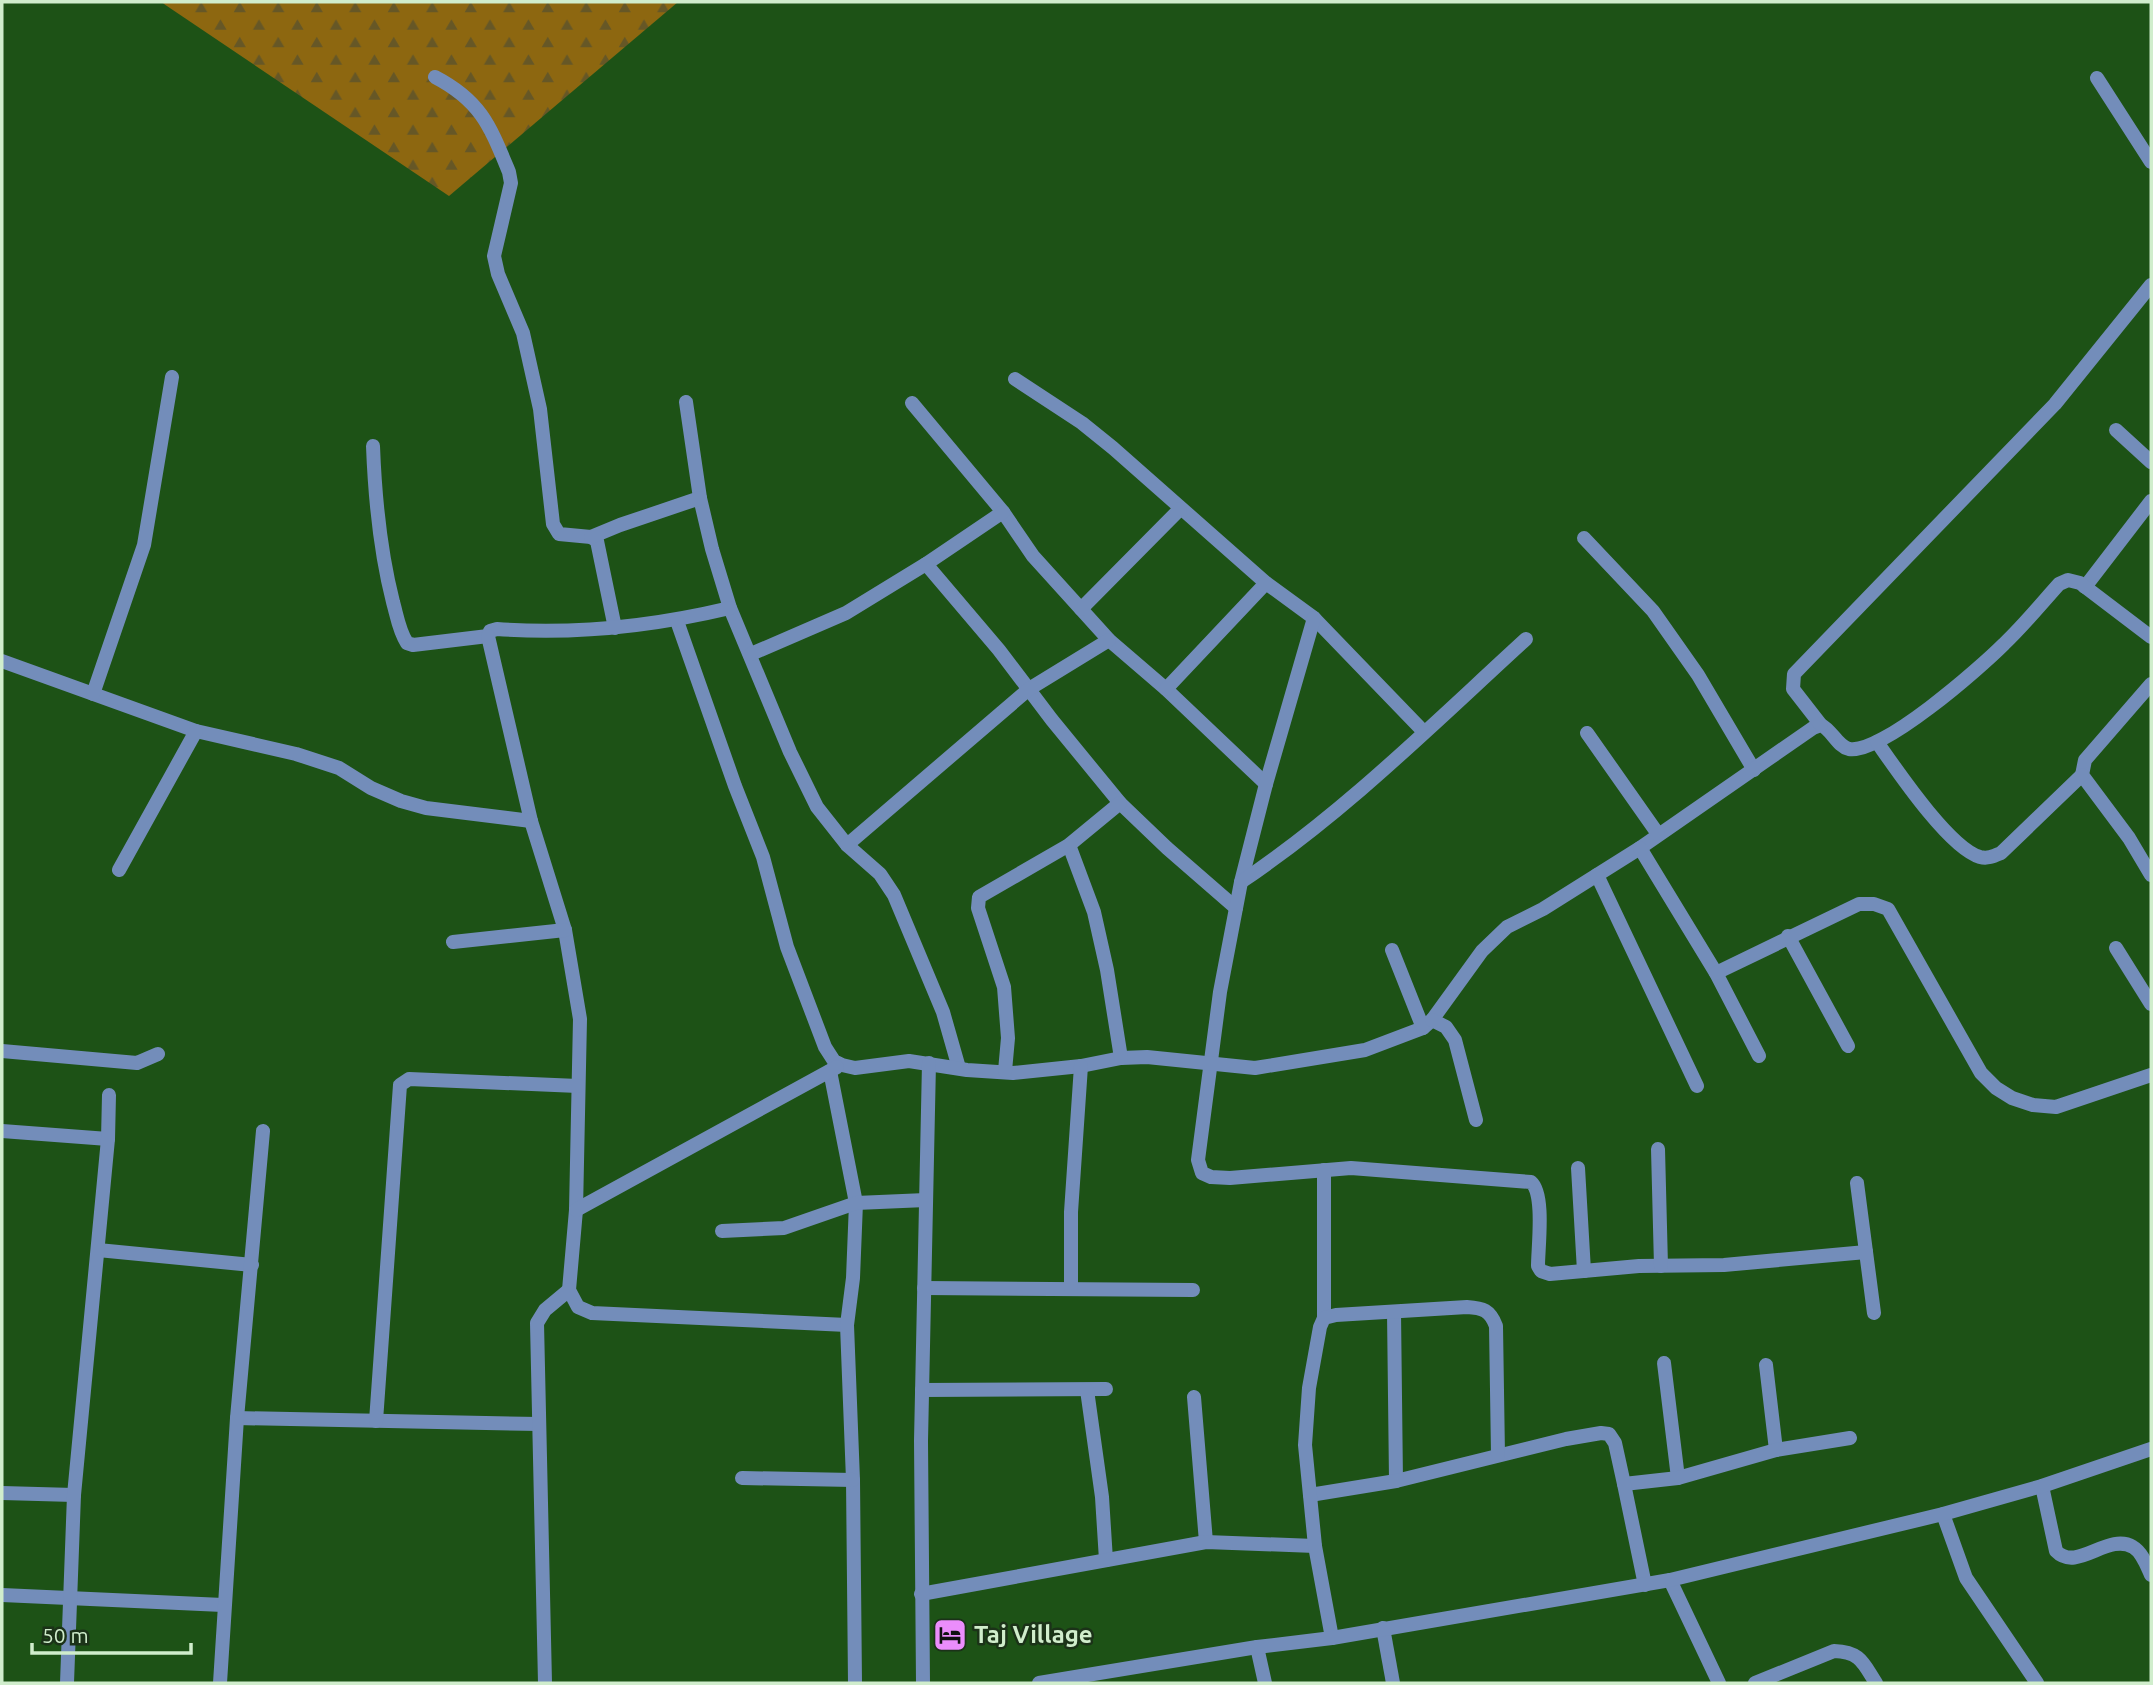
<svg xmlns="http://www.w3.org/2000/svg" width="2153" height="1685" font-family="Ubuntu,sans-serif">
<style>
.forest{fill:url(#forest-firs)}
.lines{fill:none;stroke-linecap:round;stroke-linejoin:round}
.street{stroke:#738dba;stroke-width:14}
.labels{text-anchor:middle;stroke-width:5;stroke-linejoin:round;paint-order:stroke}
.poi-label{font-size:24px;font-weight:bold;fill:#d0edcc;stroke:#1b3218;text-anchor:start}
</style>
<defs>
<pattern id="forest-firs" width="22" height="20" patternUnits="userSpaceOnUse" patternTransform="scale(1.75)"><rect width="22" height="20" fill="#8d6710"/><path d="M5 1l3.5 6h-7zM16 11l3.5 6h-7z" fill="#665726"/></pattern>
</defs>
<rect width="100%" height="100%" fill="#1d5216"/>
<polygon class="forest" points="161,2 678,2 449,196"/>
<g class="lines">
<g class="street">
<path d="M435 77C481 101 490 126 509 172L511 183 494 256 498 274 523 333 540 409 553 524 559 534 591 537 597 541 615 628"/>
<polyline points="2097,78 2151,162"/>
<polyline points="1015,379 1082,423 1113,448 1266,583 1314,618 1424,732"/>
<polyline points="686,402 700,498 712,549 730,608 790,752 817,807 847,845 880,874 894,895 943,1012 959,1068"/>
<polyline points="912,403 1003,512 1033,556 1109,640 1166,689 1266,784"/>
<polyline points="2116,430 2151,462"/>
<path d="M373 446C375 499 380 551 393 602 397 616 399 631 407 643L413 645 488 636 490 631 497 629C576 635 654 626 730 608"/>
<polyline points="591,537 620,525 700,498"/>
<polyline points="1584,538 1653,611 1698,675 1754,770"/>
<polyline points="926,564 999,650 1052,720 1120,803 1167,848 1236,908"/>
<polyline points="2085,587 2151,501"/>
<polyline points="1081,609 1180,509"/>
<path d="M1314 618 1266 784 1241 882 1220 992 1198 1160 1202 1173 1211 1177 1230 1178 1351 1168 1531 1182C1545 1194 1538 1247 1538 1266L1541 1271 1550 1274 1639 1266 1724 1265 1866 1252"/>
<path d="M677 621 735 786 763 857 787 947 825 1047 834 1061 842 1065 855 1068 909 1061 967 1070 1013 1073 1081 1066 1121 1058 1147 1057 1255 1068 1365 1050 1423 1028 1432 1020 1482 951 1507 927 1543 909 1640 848 1813 728 1821 725C1832 730 1837 746 1849 749 1881 755 1980 668 2004 644 2024 625 2041 604 2059 584L2068 580 2080 583 2151 637"/>
<polyline points="488,636 531,821 565,930 580,1019 576,1210 569,1290 578,1307 592,1313 847,1325"/>
<polyline points="751,654 846,613 926,564 1003,512"/>
<polyline points="2,661 196,731 296,754 339,768 371,788 401,801 426,808 531,821"/>
<polyline points="2151,684 2085,760 2082,775 2129,838 2151,875"/>
<polyline points="1166,689 1266,583"/>
<polyline points="93,694 144,545 172,377"/>
<polyline points="1821,725 1793,689 1794,674 2055,404 2151,285"/>
<polyline points="1587,733 1658,834"/>
<path d="M1877 742C1896 769 1949 848 1980 857 1988 859 1994 856 2001 853L2082 775"/>
<polyline points="847,845 1029,689 1109,640"/>
<polyline points="1069,845 1094,912 1107,970 1121,1058"/>
<polyline points="1640,848 1716,973 1759,1056"/>
<polyline points="119,870 196,731"/>
<polyline points="1597,875 1697,1086"/>
<path d="M1241 882C1345 812 1434 723 1526 639"/>
<polyline points="1788,936 1848,1046"/>
<polyline points="453,942 565,930"/>
<polyline points="2116,948 2151,1004"/>
<polyline points="1392,950 1423,1028"/>
<polyline points="1716,973 1859,904 1874,904 1888,909 1981,1073 1996,1088 2012,1098 2033,1105 2056,1107 2151,1075"/>
<polyline points="1432,1020 1446,1027 1455,1040 1476,1120"/>
<polyline points="2,1051 137,1063 158,1054"/>
<polyline points="830,1071 856,1203 853,1278 847,1325 853,1480 855,1683"/>
<polyline points="1005,1071 1008,1038 1004,987 978,908 979,897 1069,845 1120,803"/>
<polyline points="2,1131 108,1139"/>
<polyline points="1658,1149 1661,1266"/>
<polyline points="1578,1168 1584,1271"/>
<polyline points="1857,1183 1874,1313"/>
<polyline points="576,1210 837,1067"/>
<polyline points="722,1231 784,1228 856,1203 926,1200"/>
<polyline points="98,1250 252,1265"/>
<polyline points="924,1288 1193,1290"/>
<polyline points="1071,1288 1071,1212 1081,1066"/>
<polyline points="1394,1312 1396,1481"/>
<polyline points="1324,1318 1324,1170"/>
<polyline points="1664,1363 1678,1478"/>
<polyline points="1766,1365 1776,1450"/>
<polyline points="922,1390 1106,1389"/>
<polyline points="1087,1390 1102,1497 1106,1560"/>
<polyline points="1194,1397 1206,1542"/>
<polyline points="237,1418 539,1424"/>
<polyline points="376,1421 400,1085 409,1079 578,1086"/>
<polyline points="742,1478 853,1480"/>
<polyline points="1624,1484 1678,1478 1776,1450 1850,1438"/>
<path d="M2042 1486 2056 1551C2077 1573 2108 1532 2133 1547 2142 1552 2147 1566 2151 1575"/>
<polyline points="2,1493 74,1495"/>
<polyline points="1310,1495 1396,1481 1566,1439 1601,1433 1609,1434 1615,1443 1624,1484 1645,1585"/>
<polyline points="1943,1514 1966,1578 2037,1683"/>
<polyline points="1670,1580 1719,1683"/>
<polyline points="921,1594 1206,1542 1315,1546"/>
<polyline points="2,1595 223,1605"/>
<polyline points="1383,1628 1393,1683"/>
<path d="M1332 1638 1315 1546 1305 1445 1309 1388 1320 1327 1324 1318 1336 1315 1467 1307C1483 1308 1490 1310 1496 1326L1498 1455"/>
<polyline points="1257,1647 1265,1683"/>
<polyline points="67,1683 74,1495 108,1139 109,1095"/>
<polyline points="220,1683 237,1418 263,1131"/>
<polyline points="545,1683 537,1323 545,1310 569,1290"/>
<polyline points="923,1683 921,1441 929,1063"/>
<polyline points="1039,1683 1257,1647 1332,1638 1670,1580 1943,1514 2042,1486 2151,1449"/>
<path d="M1755 1683 1834 1651C1861 1652 1863 1663 1876 1683"/>
</g>
</g>
<defs>
<symbol id="hotel-square" viewBox="-11 -11 22 22"><rect x="-9" y="-9" width="18" height="18" rx="4" fill="#eb8dfb" stroke="#1b3218"/><path d="M-6-4.5h1.5V1H6V5H4.5V3h-9V5H-6ZM-4 0a1.8 1.8 0 1 1 3.6 0ZM.5 0V-2.5h3Q6-2.5 6 0Z" fill="#111"/></symbol>
</defs>
<g fill-rule="evenodd">
<use href="#hotel-square" x="931" y="1616" width="38" height="38"/>
</g>
<g class="labels">
<g class="poi-label">
<text x="974" y="1643">Taj Village</text>
</g>
</g>
<rect width="2153" height="1685" fill="none" stroke="#d0edcc" stroke-width="7"/>
<path d="M32 1643v10h159v-10" fill="none" stroke="#d0edcc" stroke-width="3.5"/>
<text x="42" y="1643" font-size="21" fill="#d0edcc" stroke="#1b3218" stroke-width="5" paint-order="stroke">50 m</text>
</svg>
